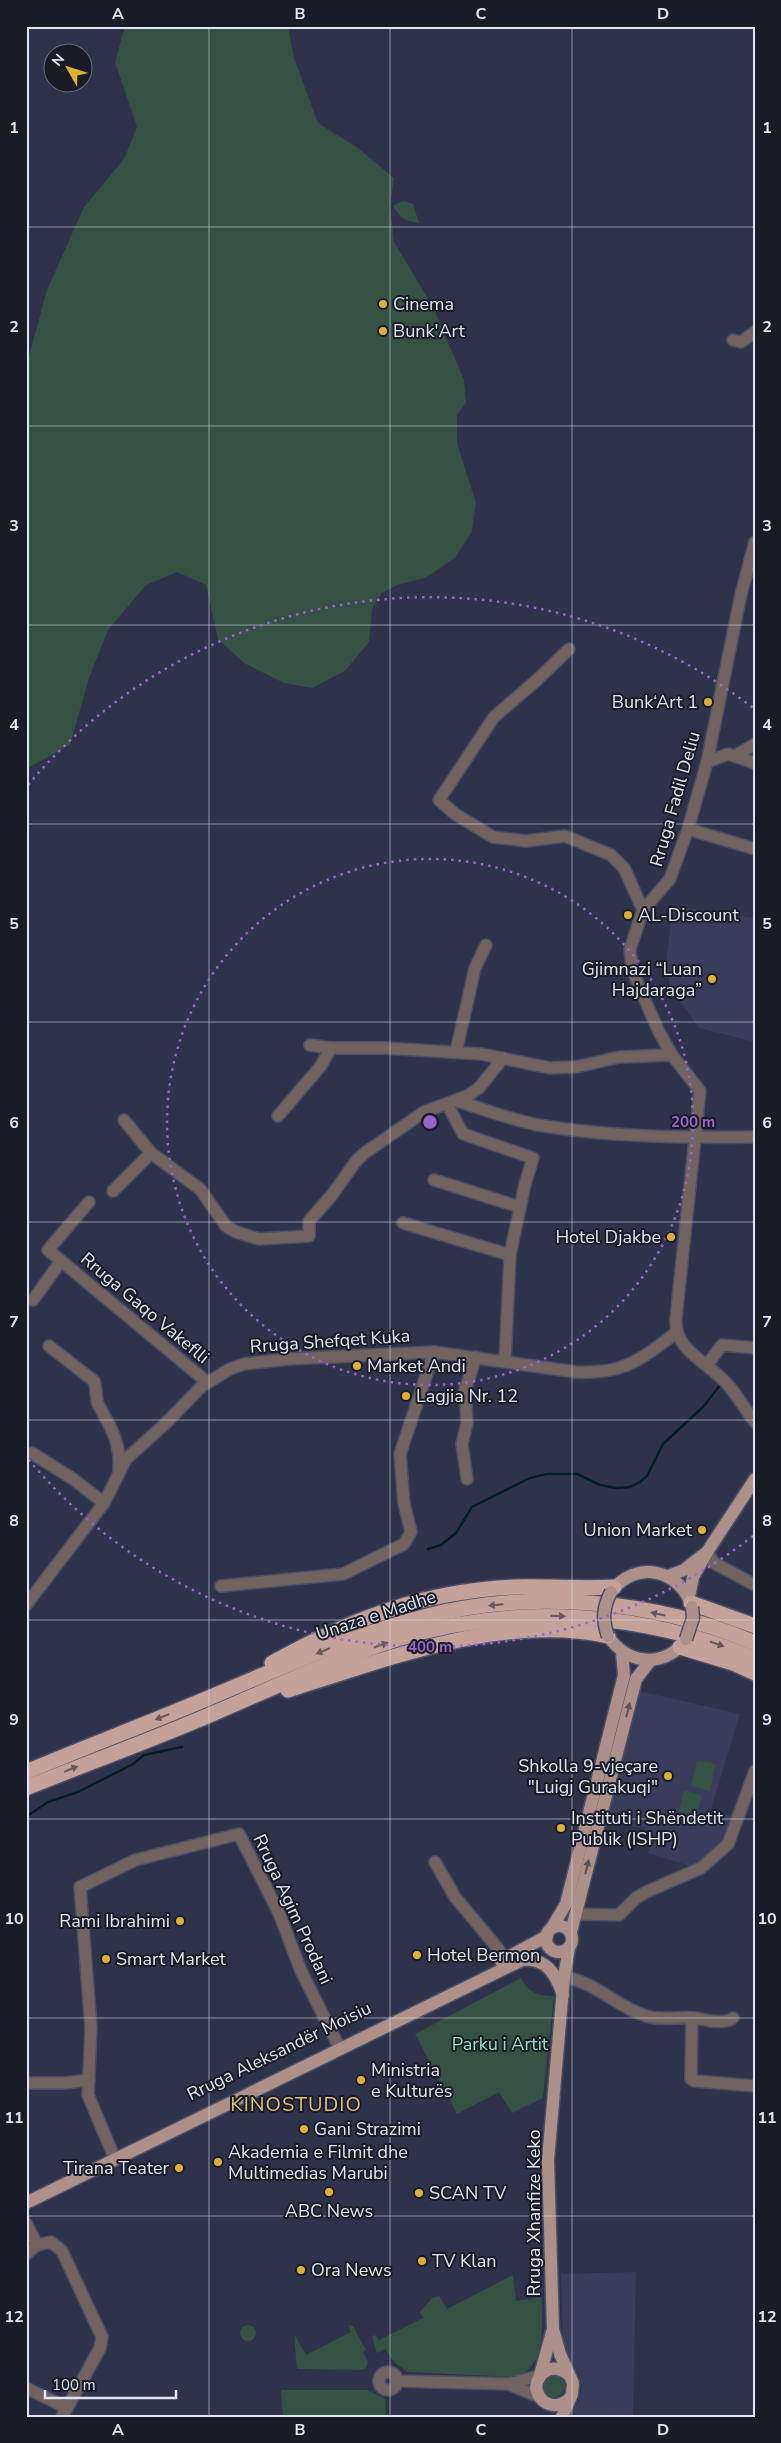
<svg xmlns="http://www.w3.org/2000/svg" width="781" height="2443" font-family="'Nunito Sans',sans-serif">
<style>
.built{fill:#373d5b}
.green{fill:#345143}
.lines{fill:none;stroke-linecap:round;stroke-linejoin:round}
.stream{stroke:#021e24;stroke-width:2.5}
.minor-casing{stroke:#4b4f66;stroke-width:14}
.major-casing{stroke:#4b4f66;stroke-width:15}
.highway-casing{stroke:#4b4f66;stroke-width:18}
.minor{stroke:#716360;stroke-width:11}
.major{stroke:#ac9089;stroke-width:12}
.highway{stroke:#c4a199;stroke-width:15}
.major-bridge-casing{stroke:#4b4f66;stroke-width:15;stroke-linecap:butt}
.major-bridge{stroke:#ac9089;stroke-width:12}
.oneway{fill:#66585a}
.oneway2{fill:#5b5053}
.grid{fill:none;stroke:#e1e5f4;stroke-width:1;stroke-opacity:0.55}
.ring{fill:none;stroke:#9a64cf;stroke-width:2.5;stroke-dasharray:2.5 5}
.poi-dot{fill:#deb133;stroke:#191c26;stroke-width:2}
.labels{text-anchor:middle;stroke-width:4;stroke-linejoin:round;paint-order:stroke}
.poi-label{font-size:18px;fill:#e1e5f4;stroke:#191c26;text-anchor:start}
.street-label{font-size:18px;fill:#e1e5f4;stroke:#191c26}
.park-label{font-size:18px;fill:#96e0bd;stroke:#191c26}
.quarter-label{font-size:20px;letter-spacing:1px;fill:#dfc076;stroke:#191c26}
.centre{fill:#9a64cf;stroke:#191c26;stroke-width:2.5}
.ring-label{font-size:15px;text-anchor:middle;font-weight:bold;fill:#9a64cf;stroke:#191c26;stroke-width:4;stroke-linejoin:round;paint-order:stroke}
.neatline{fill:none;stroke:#e1e5f4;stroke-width:2}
.grid-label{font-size:16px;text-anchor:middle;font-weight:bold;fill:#e1e5f4}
</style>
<rect width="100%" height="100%" fill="#2e334b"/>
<g class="built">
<polygon points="673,906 755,918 755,1042 699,1028 670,987 666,962"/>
<polygon points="639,1691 740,1714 710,1812 734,1816 726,1844 693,1867 648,1853 653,1832 604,1818"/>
<polygon points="636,2272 633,2417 568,2417 579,2400 582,2387 579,2375 568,2362 563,2351 561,2274"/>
</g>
<g class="green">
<polygon points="125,26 288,26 294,58 318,123 358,148 394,178 390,206 394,242 433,307 464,380 466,403 457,415 457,443 476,503 472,531 455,558 425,578 397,585 382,593 372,609 369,642 345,671 312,688 284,683 244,663 218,639 206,585 177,572 146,585 108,630 89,678 70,745 26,769 26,367 47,290 84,207 124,159 137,127 115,62"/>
<path d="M403 201 413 204 419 223C405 221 400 218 393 206Z"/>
<polygon points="697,1760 716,1764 710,1791 691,1786"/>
<polygon points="684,1790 702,1795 694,1827 676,1822"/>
<path d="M521 1978C528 1993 539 1996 554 1996L543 2098 512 2113 499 2092 457 2114 415 2034Z"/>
<path d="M513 2275 516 2301 542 2297C541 2325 548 2365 516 2377L408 2372 395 2363 385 2349 377 2353 372 2337 375 2335 379 2340 423 2318 420 2312 432 2298 439 2296 447 2309Z"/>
<polygon points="348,2325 353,2326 366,2350 363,2352 368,2362 366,2368 362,2370 297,2369 294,2334 306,2355 351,2332"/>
<circle cx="248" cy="2333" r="8"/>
<circle cx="554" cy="2386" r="11"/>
<polygon points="281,2390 368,2390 385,2399 386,2417 283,2417"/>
</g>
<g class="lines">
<g class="stream">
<polyline points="428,1549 441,1545 456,1533 472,1507 530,1478 547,1474 577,1474 600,1485 616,1488 630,1487 640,1482 647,1476 663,1444 703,1407 721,1384"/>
<polyline points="26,1817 48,1802 78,1792 133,1764 144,1755 182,1747"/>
</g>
<defs>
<g id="minor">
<polyline points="733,340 741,342 755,332"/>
<path d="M755 542 741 594 707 762 688 829 670 879 643 910 630 949 632 967 637 982 659 1032 672 1055 700 1091 676 1318C673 1351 709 1362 728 1385 738 1396 745 1410 755 1422"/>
<polyline points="569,649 538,679 494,717 439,800 455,814 493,837 526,841 565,836 611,855 624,868 643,910"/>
<polyline points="735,756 755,744"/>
<polyline points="707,762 728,754 755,763"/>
<polyline points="688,829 755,849"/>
<polyline points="310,1045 331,1048 385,1048 481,1054 550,1068 576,1067 619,1057 672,1055"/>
<polyline points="456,1052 475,968 486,945"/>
<path d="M457 1101C484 1109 511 1120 538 1125 609 1137 683 1138 755 1137"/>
<polyline points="447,1104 463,1134 533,1158 525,1184 510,1255 505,1362"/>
<polyline points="278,1116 320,1067 331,1048"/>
<polyline points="151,1153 200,1189 226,1226 236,1232 259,1239 309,1236 309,1221 332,1195 356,1161 366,1152 424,1112 467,1096 479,1088 503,1058"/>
<polyline points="434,1180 520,1207"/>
<polyline points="113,1191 151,1153 124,1120"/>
<polyline points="89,1202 48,1250 207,1382"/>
<polyline points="403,1223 510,1255"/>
<polyline points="33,1300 61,1261"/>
<path d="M49 1346 94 1381C97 1388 95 1396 98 1404 110 1426 121 1442 119 1469"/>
<polyline points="707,1365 722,1345 755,1348"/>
<polyline points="32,1453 73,1479 104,1503"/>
<polyline points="467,1479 462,1444 467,1423 465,1390 476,1357"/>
<polyline points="707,1552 714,1563 755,1585"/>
<polyline points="221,1586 343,1574 404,1544 411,1532 404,1503 400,1454 434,1352"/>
<path d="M26 1605 104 1503 126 1459 165 1424 202 1386 230 1369 244 1364 289 1359 434 1352 576 1372C625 1374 638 1361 676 1333"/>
<polyline points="435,1862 455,1897 500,1951"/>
<polyline points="575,1914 619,1915 636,1898 646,1892 701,1868 728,1844 755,1771"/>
<path d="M564 1977C598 1983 615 2006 646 2016 662 2021 680 2016 696 2018 707 2020 724 2025 733 2018"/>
<polyline points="692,2018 691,2079 695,2081 755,2086"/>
<polyline points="26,2083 65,2083 89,2080"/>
<polyline points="112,2152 88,2095 91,2028 80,1887 135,1860 239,1834 279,1913 301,1971 337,2043"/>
<polyline points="26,2223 37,2245 51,2242 62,2251 102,2337 100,2348 62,2417"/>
<polyline points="26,2254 37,2245"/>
<circle cx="388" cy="2381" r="9"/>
<polyline points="397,2381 509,2384 539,2376"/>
<polyline points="511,2385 539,2397"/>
<polyline points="26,2388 67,2408"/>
</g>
<g id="major">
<polyline points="707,1552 755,1479"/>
<polyline points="668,1576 684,1570 707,1552 693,1577 689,1597"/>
<path d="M611 1592C635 1559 681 1569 692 1607"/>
<path d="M608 1636C627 1664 663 1669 685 1641"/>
<circle cx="559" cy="1939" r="13"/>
<polyline points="551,1929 566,1904 624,1675 622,1652"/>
<polyline points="571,1932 636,1679 650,1661"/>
<polyline points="501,1961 547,1936"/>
<path d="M26 2203 522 1960C546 1957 556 1974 563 1995"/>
<path d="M568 2374C554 2363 539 2370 536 2387 539 2405 557 2411 570 2398"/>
<polyline points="540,2375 552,2332"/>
<polyline points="562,2417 572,2394 573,2383 560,2354 553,2329 548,2160 564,1977 569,1948"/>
</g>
<g id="highway">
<polyline points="691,1603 755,1626"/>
<polyline points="680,1647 733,1663 755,1673"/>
<path d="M272 1663C351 1619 424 1591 515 1587 548 1586 581 1589 614 1587"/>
<path d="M288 1690C388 1659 502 1613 608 1636"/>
<path d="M26 1772C90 1745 155 1721 218 1694 287 1665 355 1634 427 1616 533 1589 655 1600 755 1643"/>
<path d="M26 1788C88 1763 151 1740 212 1714 273 1688 334 1659 397 1639 515 1603 642 1611 755 1659"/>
</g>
</defs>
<use href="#minor" class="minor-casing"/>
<use href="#major" class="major-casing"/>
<use href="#highway" class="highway-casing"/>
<use href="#minor" class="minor"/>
<use href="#major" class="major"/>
<use href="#highway" class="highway"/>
<defs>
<g id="major-bridge">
<path d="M608 1636C602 1620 603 1607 611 1592"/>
<polyline points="686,1639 693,1618 692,1607"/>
</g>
</defs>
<use href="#major-bridge" class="major-bridge-casing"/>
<use href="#major-bridge" class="major-bridge"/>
</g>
<defs><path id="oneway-solid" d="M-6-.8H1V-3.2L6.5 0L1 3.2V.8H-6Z" transform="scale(1.25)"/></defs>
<g class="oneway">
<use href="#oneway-solid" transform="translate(496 1605) rotate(175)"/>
<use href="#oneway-solid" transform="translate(658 1614) rotate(-168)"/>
<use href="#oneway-solid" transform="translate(558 1616) rotate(1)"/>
<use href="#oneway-solid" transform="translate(717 1644) rotate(19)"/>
<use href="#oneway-solid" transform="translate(381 1645) rotate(-19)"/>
<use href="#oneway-solid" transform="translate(323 1651) rotate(158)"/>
<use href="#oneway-solid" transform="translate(162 1717) rotate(158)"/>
<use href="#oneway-solid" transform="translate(71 1769) rotate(-22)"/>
</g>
<g class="oneway2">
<use href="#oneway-solid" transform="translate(628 1710) rotate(-76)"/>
<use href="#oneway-solid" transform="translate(587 1867) rotate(-76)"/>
</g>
<path class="grid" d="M209 26V2417M390 26V2417M572 26V2417M26 227H755M26 426H755M26 625H755M26 824H755M26 1022H755M26 1222H755M26 1420H755M26 1620H755M26 1819H755M26 2018H755M26 2216H755"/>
<g class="ring">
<circle cx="430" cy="1122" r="263"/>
<path d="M753 1536A525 525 0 0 1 28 1459M28 785A525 525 0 0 1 753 708"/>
</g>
<g class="poi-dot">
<circle cx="383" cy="304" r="5"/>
<circle cx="383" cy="331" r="5"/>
<circle cx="708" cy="702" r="5"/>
<circle cx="628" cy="915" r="5"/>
<circle cx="712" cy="979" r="5"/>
<circle cx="671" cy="1237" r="5"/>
<circle cx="357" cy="1366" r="5"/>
<circle cx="406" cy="1396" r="5"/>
<circle cx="702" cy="1530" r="5"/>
<circle cx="668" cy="1776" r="5"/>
<circle cx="561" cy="1828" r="5"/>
<circle cx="180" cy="1921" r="5"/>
<circle cx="417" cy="1955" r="5"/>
<circle cx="106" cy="1959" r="5"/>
<circle cx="361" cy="2080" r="5"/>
<circle cx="304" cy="2129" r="5"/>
<circle cx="218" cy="2162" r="5"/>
<circle cx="179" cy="2168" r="5"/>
<circle cx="329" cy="2192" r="5"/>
<circle cx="419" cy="2193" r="5"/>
<circle cx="422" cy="2261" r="5"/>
<circle cx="301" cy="2270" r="5"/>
</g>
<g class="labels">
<g class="poi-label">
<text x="393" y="310">Cinema</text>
<text x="393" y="337">Bunk'Art</text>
<text x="698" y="708" text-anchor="end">Bunk‘Art 1</text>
<text x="638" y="921">AL-Discount</text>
<text x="702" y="975" text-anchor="end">Gjimnazi “Luan<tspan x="702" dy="21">Hajdaraga”</tspan></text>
<text x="661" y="1243" text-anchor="end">Hotel Djakbe</text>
<text x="367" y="1372">Market Andi</text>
<text x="416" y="1402">Lagjia Nr. 12</text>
<text x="692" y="1536" text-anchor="end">Union Market</text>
<text x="658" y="1772" text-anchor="end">Shkolla 9-vjeçare<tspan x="658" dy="21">"Luigj Gurakuqi"</tspan></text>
<text x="571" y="1824">Instituti i Shëndetit<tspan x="571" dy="21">Publik (ISHP)</tspan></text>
<text x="170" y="1927" text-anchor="end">Rami Ibrahimi</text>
<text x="427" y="1961">Hotel Bermon</text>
<text x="116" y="1965">Smart Market</text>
<text x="371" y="2076">Ministria<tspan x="371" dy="21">e Kulturës</tspan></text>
<text x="314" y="2135">Gani Strazimi</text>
<text x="228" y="2158">Akademia e Filmit dhe<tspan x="228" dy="21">Multimedias Marubi</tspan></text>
<text x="169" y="2174" text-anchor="end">Tirana Teater</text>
<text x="429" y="2199">SCAN TV</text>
<text x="329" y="2217" text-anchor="middle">ABC News</text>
<text x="432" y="2267">TV Klan</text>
<text x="311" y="2276">Ora News</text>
</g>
<g class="street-label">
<text transform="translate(675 799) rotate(-74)" y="6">Rruga Fadil Deliu</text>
<text transform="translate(145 1308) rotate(40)" y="6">Rruga Gaqo Vakeflli</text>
<text transform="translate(330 1341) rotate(-4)" y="6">Rruga Shefqet Kuka</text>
<text transform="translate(376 1615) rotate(-18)" y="6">Unaza e Madhe</text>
<text transform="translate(293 1909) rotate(65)" y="6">Rruga Agim Prodani</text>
<text transform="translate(279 2051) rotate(-26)" y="6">Rruga Aleksandër Moisiu</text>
<text transform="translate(534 2213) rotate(-90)" y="6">Rruga Xhanfize Keko</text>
</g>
<g class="park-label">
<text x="500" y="2050">Parku i Artit</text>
</g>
<g class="quarter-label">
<text x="296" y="2111">KINOSTUDIO</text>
</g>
</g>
<circle cx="430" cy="1122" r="8" class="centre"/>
<g class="ring-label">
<text x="693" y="1127">200 m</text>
<text x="430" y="1652">400 m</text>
</g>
<rect width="781" height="2443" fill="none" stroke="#191c26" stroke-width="55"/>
<g transform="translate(68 68) rotate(309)"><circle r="24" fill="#191c26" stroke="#696c78"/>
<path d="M0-4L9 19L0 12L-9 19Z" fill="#deb133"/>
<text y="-8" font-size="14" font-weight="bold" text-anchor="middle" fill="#e1e5f4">N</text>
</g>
<path d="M45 2390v8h131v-8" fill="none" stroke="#e1e5f4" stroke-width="2.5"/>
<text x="52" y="2390" font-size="15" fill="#e1e5f4" stroke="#191c26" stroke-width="4" paint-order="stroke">100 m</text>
<rect x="28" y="28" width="726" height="2388" class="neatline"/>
<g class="grid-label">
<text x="118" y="19">A</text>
<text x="300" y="19">B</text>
<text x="481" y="19">C</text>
<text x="663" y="19">D</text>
<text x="14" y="133">1</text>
<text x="767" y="133">1</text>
<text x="14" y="332">2</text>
<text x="767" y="332">2</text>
<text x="14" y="531">3</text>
<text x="767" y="531">3</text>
<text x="14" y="730">4</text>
<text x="767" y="730">4</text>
<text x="14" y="929">5</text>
<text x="767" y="929">5</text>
<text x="14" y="1128">6</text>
<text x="767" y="1128">6</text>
<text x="14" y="1327">7</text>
<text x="767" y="1327">7</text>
<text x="14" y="1526">8</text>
<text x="767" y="1526">8</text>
<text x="14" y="1725">9</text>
<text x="767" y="1725">9</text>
<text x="14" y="1924">10</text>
<text x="767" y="1924">10</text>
<text x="14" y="2123">11</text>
<text x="767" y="2123">11</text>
<text x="14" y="2322">12</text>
<text x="767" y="2322">12</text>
<text x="118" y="2435">A</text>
<text x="300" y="2435">B</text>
<text x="481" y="2435">C</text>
<text x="663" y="2435">D</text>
</g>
</svg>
